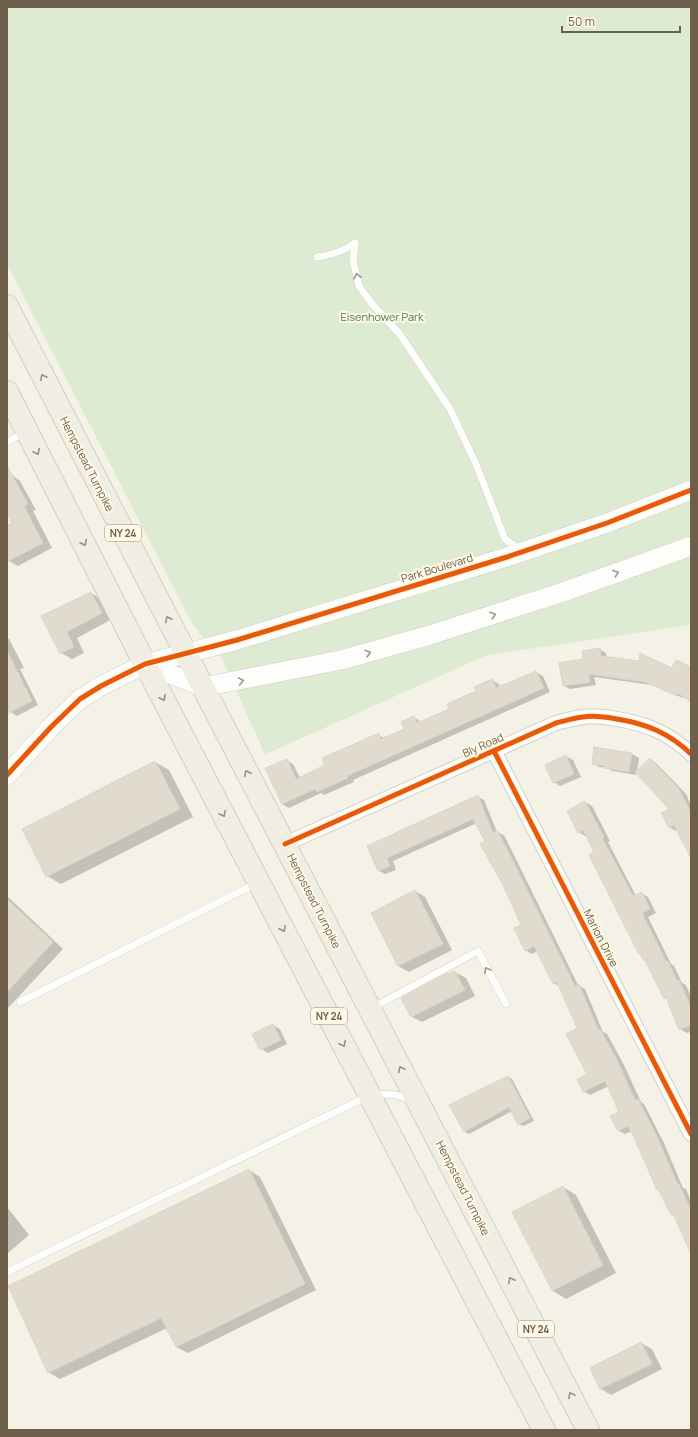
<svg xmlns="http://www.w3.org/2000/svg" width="698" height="1437" font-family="Manrope,sans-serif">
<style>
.green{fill:#dcebd1}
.shadow{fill:#0003}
.building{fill:#e0dacf;stroke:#dcd6c9}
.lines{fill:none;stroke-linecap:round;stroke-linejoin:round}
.lane-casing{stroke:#d5cfc5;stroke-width:8}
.street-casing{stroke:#d5cfc5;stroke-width:16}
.secondary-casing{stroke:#d4cfc3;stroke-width:20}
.primary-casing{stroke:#d3cec4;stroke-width:24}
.lane{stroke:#fdfdfb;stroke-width:7}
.street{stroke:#fdfdfb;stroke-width:14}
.secondary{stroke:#fdfdfb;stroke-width:19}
.primary{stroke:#f0eee3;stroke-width:22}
.cycleway-casing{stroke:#fef9e6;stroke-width:8}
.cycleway{stroke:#e8590c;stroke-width:5}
.oneway{stroke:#a19688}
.oneway2{stroke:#9c9080}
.labels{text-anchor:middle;stroke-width:4;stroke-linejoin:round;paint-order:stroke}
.shield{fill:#fef9e6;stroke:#9a8c79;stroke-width:1}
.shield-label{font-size:10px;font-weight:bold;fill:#6f5e4a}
.park-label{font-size:11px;fill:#4b7a45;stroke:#fef9e6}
.street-label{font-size:11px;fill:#6f5e4a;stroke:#fef9e6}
</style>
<rect width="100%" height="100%" fill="#f4f2e6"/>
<polygon class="green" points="7,7 691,7 691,625 487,655 264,755 260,743 221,657 200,634 195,626 194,627 7,264"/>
<g class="shadow">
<polygon points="12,475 20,481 36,510 33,511 52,548 18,566 9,561 7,557 7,526 13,523 7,511 7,478"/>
<polygon points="91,593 101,599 112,619 77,638 84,653 72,659 61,653 43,616"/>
<polygon points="7,638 9,639 24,668 20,669 38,705 17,716 11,712 7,704"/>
<polygon points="599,649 606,653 607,658 673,669 691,668 691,701 684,696 683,698 652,685 594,677 596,685 570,689 564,686 585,660"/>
<polygon points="536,672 543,676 550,692 353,780 354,782 324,795 321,793 289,808 282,804 286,760 293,764 300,778 327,766 378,735 385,738 405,729 414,717 421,722 450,709 477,692 492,680 499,684 500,688"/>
<polygon points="595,748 632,754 639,758 637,772 650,759 656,763 686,794 691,805 691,856 678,830 676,831 669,827 671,809 636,773 636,775 612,771 607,768 599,767 593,763"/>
<polygon points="566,756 573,760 581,777 560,786 554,782"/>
<polygon points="155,762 169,770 193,817 61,884 47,876"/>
<polygon points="478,797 484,800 497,832 504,835 578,985 585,989 603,1032 607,1034 624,1065 641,1102 644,1104 664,1143 683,1188 686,1189 691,1201 691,1252 676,1216 671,1214 660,1190 658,1189 632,1131 625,1134 619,1131 621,1112 609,1086 590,1095 583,1091 589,1074 578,1029 560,987 554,983 538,951 532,954 525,950 522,925 487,841 477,823 393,861 396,870 385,874 379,871 368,846"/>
<polygon points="585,802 592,806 610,841 608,842 636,896 641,893 648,897 656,913 648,917 671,964 674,966 682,983 686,985 691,997 691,1036 689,1032 687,1033 680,1029 669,1000 665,998 647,961 645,960 587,836 585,836 579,832"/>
<polygon points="415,891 425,897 452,950 409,972 398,966"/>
<polygon points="7,896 63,949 7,1009"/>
<polygon points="455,972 466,978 475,996 422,1022 412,1017 449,975"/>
<polygon points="273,1025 280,1029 287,1044 268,1053 261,1049"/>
<polygon points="508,1077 512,1079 534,1121 523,1126 519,1124 512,1111 469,1134 464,1131"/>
<polygon points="249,1170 260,1177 316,1290 188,1353 176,1347 167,1328 60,1379 48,1372"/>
<polygon points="563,1187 576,1195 616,1273 566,1299 553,1291"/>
<polygon points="7,1207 29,1235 7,1254"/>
<polygon points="641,1343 652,1349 662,1369 611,1395 601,1389 591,1369"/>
</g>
<g class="building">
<polygon points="7,466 28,504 24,506 43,543 7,562 7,525 12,523 7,514"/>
<polygon points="91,592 102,613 67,632 74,647 60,654 41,616"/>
<polygon points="600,648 601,656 639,661 640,653 672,668 676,660 691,667 691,702 678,693 677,696 645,682 589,674 590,682 563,686 559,663 583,659 582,651"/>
<polygon points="7,651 32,701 7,714"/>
<polygon points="536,671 544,688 347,776 348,778 317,792 315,789 282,804 265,768 287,759 296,779 325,765 322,758 379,733 381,739 404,729 401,722 414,716 417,723 449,709 447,704 476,691 474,687 492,679 496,688"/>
<polygon points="594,747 632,753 629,772 604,768 605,766 592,764"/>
<polygon points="566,755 574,774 553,783 545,765"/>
<polygon points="650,758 679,789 691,813 691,858 674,825 669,828 661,813 669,809 635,772"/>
<polygon points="155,761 180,809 46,877 22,829"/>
<polygon points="478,795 493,833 497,830 512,859 575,986 579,984 598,1030 600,1029 617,1060 635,1100 638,1099 658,1139 678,1185 679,1184 691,1210 691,1254 673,1213 671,1215 658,1189 657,1190 634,1137 628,1126 618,1131 610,1116 619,1112 605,1081 583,1092 577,1079 587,1074 566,1034 577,1028 557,982 553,984 534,946 525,951 514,928 521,925 503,885 480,844 485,841 473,819 387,858 390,866 378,871 367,846"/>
<polygon points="585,801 604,837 602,838 633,896 642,892 650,909 642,913 666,961 668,961 677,981 679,980 691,1008 691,1025 679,1030 666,997 664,999 645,960 644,961 640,954 639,954 589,855 594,852 583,830 578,833 567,811"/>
<polygon points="415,890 443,944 398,966 371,913"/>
<polygon points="7,899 53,942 7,992"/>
<polygon points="455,971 465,990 411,1017 401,998 447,973 448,974"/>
<polygon points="273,1024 281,1040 260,1050 252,1034"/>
<polygon points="508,1076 530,1118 518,1125 509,1107 464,1132 449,1105"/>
<polygon points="249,1169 305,1284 176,1347 161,1318 48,1373 8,1286"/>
<polygon points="563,1186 603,1265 552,1291 512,1212"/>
<polygon points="641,1342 652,1364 600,1389 590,1368"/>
</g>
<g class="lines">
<defs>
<g id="lane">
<polyline points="355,243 353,260 359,286 372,304 399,333 450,409 476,464 505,539 520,550"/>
<path d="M317 257C331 255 343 252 355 243"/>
<polyline points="7,442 25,432"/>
<polyline points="20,1002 257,883"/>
<polyline points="372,1008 478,951 506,1004"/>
<path d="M7 1272 370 1095C385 1094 396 1093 410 1100"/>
</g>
<g id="street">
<polyline points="494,751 691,1134"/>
<path d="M285 844 556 723C564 721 574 718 583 717 594 715 606 717 617 719 647 724 669 733 691 754"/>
</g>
<g id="secondary">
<polyline points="145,664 203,687 341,660 430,635 566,591 691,546"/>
<polyline points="7,775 51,727 80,699 101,686 145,664 237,640 507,557 607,523 691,490"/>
</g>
<g id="primary">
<polyline points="7,306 203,687 588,1430"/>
<polyline points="7,392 145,664 544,1430"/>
</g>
</defs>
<use href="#lane" class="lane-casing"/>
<use href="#street" class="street-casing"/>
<use href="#secondary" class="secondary-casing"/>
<use href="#primary" class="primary-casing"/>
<use href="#lane" class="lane"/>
<use href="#street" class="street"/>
<use href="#secondary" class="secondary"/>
<use href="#primary" class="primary"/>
<defs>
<g id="cycleway">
<polyline points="494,751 691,1134"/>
<polyline points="7,775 51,727 80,699 101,686 145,664 237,640 507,557 607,523 691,490"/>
<path d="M285 844 556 723C564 721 574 718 583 717 594 715 606 717 617 719 647 724 669 733 691 754"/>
</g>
</defs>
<use href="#cycleway" class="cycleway-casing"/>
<use href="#cycleway" class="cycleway"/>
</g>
<defs><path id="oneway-chevron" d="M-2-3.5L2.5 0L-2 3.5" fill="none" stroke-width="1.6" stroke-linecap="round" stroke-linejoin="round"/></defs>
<g class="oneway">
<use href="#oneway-chevron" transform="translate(357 276) rotate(-102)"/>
<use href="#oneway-chevron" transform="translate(616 573) rotate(-20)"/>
<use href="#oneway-chevron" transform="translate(493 615) rotate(-18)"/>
<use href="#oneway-chevron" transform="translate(368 653) rotate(-16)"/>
<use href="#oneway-chevron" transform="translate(241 681) rotate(-10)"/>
<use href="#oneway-chevron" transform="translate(487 970) rotate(-118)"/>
</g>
<g class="oneway2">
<use href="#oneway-chevron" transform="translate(43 377) rotate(-117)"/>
<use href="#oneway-chevron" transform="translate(37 452) rotate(63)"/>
<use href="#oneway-chevron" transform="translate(84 543) rotate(63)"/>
<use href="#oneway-chevron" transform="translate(168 619) rotate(-117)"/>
<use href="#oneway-chevron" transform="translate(163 698) rotate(63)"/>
<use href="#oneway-chevron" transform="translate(247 773) rotate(-117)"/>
<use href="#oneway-chevron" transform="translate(223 814) rotate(63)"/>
<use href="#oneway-chevron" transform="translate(283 929) rotate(63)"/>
<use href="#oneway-chevron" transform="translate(343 1044) rotate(63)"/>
<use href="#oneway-chevron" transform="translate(401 1069) rotate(-117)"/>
<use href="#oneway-chevron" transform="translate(511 1280) rotate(-117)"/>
<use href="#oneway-chevron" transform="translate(571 1395) rotate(-118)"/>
</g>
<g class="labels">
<g class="shield">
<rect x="105" y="525" width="36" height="16" rx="3"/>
<rect x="311" y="1008" width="36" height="16" rx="3"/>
<rect x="518" y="1321" width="36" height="16" rx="3"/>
</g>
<g class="shield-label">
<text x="123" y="537">NY 24</text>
<text x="329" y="1020">NY 24</text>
<text x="536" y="1333">NY 24</text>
</g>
<g class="park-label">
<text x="382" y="321">Eisenhower Park</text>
</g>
<g class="street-label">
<text transform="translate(87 464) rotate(63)" y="4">Hempstead Turnpike</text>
<text transform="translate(437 568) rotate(-17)" y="4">Park Boulevard</text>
<text transform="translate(483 745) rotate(-24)" y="4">Bly Road</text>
<text transform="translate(314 901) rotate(63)" y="4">Hempstead Turnpike</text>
<text transform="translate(601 938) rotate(63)" y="4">Marion Drive</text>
<text transform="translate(463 1188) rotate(63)" y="4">Hempstead Turnpike</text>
</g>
</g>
<rect width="698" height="1437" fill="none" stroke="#6f5e4a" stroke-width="16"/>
<path d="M562 26v6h118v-6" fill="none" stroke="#6f5e4a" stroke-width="2"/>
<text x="568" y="26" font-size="12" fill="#6f5e4a" stroke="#fef9e6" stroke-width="3" paint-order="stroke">50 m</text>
</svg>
